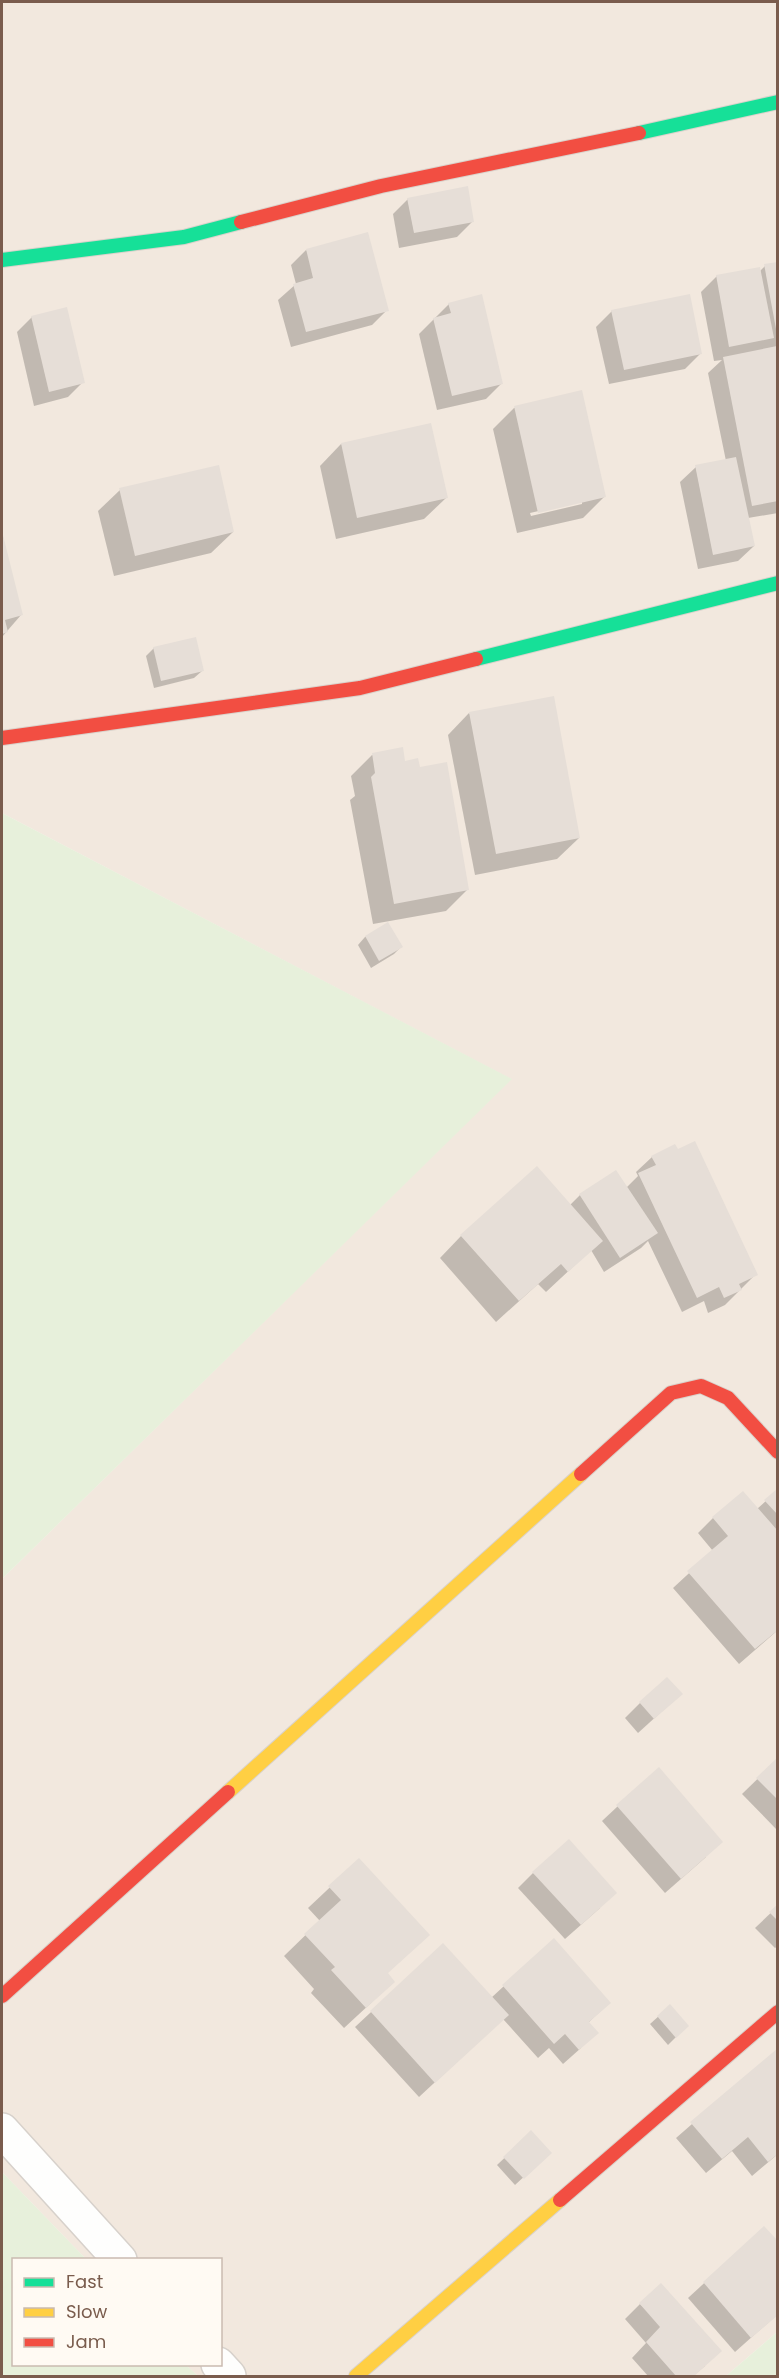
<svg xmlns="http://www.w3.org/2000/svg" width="779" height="2378" font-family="Poppins,sans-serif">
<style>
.residential{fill:#f2e8de}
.green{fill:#e7f0db}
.shadow{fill:#0003;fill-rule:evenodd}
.building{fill:#e6ded7}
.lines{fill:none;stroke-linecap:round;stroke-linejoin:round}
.street-casing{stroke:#d7d1cb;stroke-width:36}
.fast-casing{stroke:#d9d2cb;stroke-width:16}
.slow-casing{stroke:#d9d2cb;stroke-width:16}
.jam-casing{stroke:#d9d2cb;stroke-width:16}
.street{stroke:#fefefd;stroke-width:33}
.fast{stroke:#16e098;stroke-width:14}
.slow{stroke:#ffcf43;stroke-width:14}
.jam{stroke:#f24e42;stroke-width:14}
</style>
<rect width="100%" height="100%" fill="#f9f5f0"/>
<polygon class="residential" points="2,2 777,2 777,2332 726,2376 198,2376 186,2365 220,2364 220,2260 86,2259 2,2172 2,1579 511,1079 2,813"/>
<g class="green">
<polygon points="2,813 512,1079 2,1579"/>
<polygon points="2,2172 86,2259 14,2260 14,2364 186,2365 198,2376 2,2376"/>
<polygon points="777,2332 777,2376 726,2376"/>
</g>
<g class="shadow">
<polygon points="408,199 472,222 457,237 399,248 393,214"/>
<polygon points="306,250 387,310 372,325 291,347 278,300 296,284 291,265"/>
<polygon points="778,264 778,513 748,518 754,546 738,561 698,569 680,482 696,467 726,461 708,373 722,360 714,361 701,292 717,276 760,271 765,266"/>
<polygon points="449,304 501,384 486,399 437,410 419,334"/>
<polygon points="612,311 701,353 685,369 609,384 596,327"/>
<polygon points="32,317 83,382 68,397 34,406 17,332"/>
<path d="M581 392 605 496 583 518 517 533 493 429 514 408ZM582 501V504L531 516 530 513Z"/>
<polygon points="341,444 446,498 424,519 336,539 320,466"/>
<polygon points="120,490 233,532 211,553 114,576 98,511"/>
<polygon points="2,533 21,615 2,637"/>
<polygon points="154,648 202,671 194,678 154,688 146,656"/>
<polygon points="469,713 579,838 557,859 475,875 448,735"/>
<polygon points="372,755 404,763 468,889 446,911 373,924 350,800 355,796 351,776"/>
<polygon points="388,924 401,947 394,954 371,968 358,945 365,937"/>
<polygon points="652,1157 756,1274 725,1305 708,1313 704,1301 682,1312 648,1241 641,1248 604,1272 591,1250 546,1292 538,1284 496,1322 440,1258 461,1236 570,1205 580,1195 626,1188 638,1176 636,1172"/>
<polygon points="778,1490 778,1630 739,1664 673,1588 713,1551 698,1533 713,1518 757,1509"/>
<polygon points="681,1694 638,1733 625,1718 640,1703"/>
<polygon points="778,1759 778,1831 742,1794"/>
<polygon points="618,1806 706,1857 665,1893 602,1821"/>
<polygon points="359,1860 387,1974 371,2003 344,2028 311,1993 314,1989 284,1956 320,1921 308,1908"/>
<polygon points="533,1873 600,1908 565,1939 518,1888"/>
<polygon points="778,1906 778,1946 775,1948 755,1928"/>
<polygon points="554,1940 609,2003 588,2023 581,2048 563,2064 549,2048 538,2058 503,2019 419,2097 355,2027 443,1945 491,1998"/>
<polygon points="670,2006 680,2033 668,2045 650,2024"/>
<polygon points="778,2049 778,2154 752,2176 732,2151 706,2173 676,2138"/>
<polygon points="531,2133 542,2160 515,2185 497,2165"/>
<polygon points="764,2228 778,2314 735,2352 688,2298"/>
<polygon points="640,2304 705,2366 693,2376 648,2376 632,2358 646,2343 625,2319"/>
</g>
<g class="building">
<polygon points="468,186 474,222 414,233 407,198"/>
<polygon points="368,232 389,311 306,332 293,284 313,278 306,249"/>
<polygon points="778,262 778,328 776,329 764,264"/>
<polygon points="760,267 774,338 729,347 716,275"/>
<polygon points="482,294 503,384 452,396 433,318 451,313 448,303"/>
<polygon points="690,294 702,354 624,370 611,310"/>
<polygon points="67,307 85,383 49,392 31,316"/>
<polygon points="777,346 778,501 752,506 723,357"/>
<polygon points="582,390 606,497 538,513 514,406"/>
<polygon points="431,423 448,498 357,518 341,443"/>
<polygon points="736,457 755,546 713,555 695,465"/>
<polygon points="219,465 234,532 135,556 119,488"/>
<polygon points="2,531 23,615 5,620 8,632 2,634"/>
<polygon points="196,637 204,671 161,681 153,647"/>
<polygon points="554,696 580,838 496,854 469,712"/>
<polygon points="403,747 405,761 418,758 420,767 447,762 469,890 394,904 371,777 375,773 372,753"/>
<polygon points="388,922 403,947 379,961 365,936"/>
<polygon points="695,1141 758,1275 739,1284 742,1290 724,1298 719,1287 697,1298 638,1173 656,1165 651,1156 675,1144 678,1149"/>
<polygon points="537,1166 603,1241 568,1272 561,1264 519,1301 460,1235"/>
<polygon points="616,1170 658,1233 620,1258 579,1194"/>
<polygon points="778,1488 778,1515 764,1500"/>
<polygon points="743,1491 778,1531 778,1630 755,1649 687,1571 728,1536 712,1517"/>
<polygon points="667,1677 683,1694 654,1719 639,1702"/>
<polygon points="778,1757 778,1800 756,1778"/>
<polygon points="659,1767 723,1842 681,1879 616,1805"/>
<polygon points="569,1839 617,1893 581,1925 532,1872"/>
<polygon points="359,1858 430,1935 388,1973 395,1982 366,2008 331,1970 335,1967 304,1934 341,1900 328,1886"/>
<polygon points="778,1904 778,1921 769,1912"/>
<polygon points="554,1938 611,2003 589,2022 599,2033 579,2050 565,2034 554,2044 502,1985"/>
<polygon points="443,1943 509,2015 435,2083 370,2011"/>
<polygon points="670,2004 689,2026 676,2038 657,2016"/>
<polygon points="778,2048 778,2154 768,2162 748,2137 722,2159 690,2122"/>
<polygon points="531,2130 552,2153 524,2179 503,2157"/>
<polygon points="764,2226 778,2241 778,2315 751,2338 703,2282"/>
<polygon points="661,2283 722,2351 694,2376 676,2376 646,2342 660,2327 639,2303"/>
</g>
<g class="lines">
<defs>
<g id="street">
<polyline points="2,2130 120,2260"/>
<polyline points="218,2364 229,2376"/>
</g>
<g id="fast">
<polyline points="639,133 778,102"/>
<polyline points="2,260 184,237 241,222"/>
<polyline points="476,659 778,583"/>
</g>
<g id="slow">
<polyline points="228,1792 581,1474"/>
<polyline points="356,2376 560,2200"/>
</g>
<g id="jam">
<polyline points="241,222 381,186 639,133"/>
<polyline points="2,738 360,688 476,659"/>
<polyline points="581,1474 671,1393 701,1386 728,1398 778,1452"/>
<polyline points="2,1996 228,1792"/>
<polyline points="560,2200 778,2012"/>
</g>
</defs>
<use href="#street" class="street-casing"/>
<use href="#fast" class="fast-casing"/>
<use href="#slow" class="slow-casing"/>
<use href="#jam" class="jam-casing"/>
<use href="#street" class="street"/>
<use href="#fast" class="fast"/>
<use href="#slow" class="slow"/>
<use href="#jam" class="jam"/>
</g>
<rect width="779" height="2378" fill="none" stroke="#7a5c4d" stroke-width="6"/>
<rect x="12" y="2258" width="210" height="108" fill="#fffaf3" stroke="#cabbb1" stroke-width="1.5"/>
<rect x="24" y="2278" width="30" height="9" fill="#16e098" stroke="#cabbb1" stroke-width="1.5"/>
<text x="66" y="2288" font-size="18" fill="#7a5c4d">Fast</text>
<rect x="24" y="2308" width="30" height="9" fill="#ffcf43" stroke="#cabbb1" stroke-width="1.5"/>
<text x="66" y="2318" font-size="18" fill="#7a5c4d">Slow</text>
<rect x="24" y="2338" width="30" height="9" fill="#f24e42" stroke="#cabbb1" stroke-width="1.5"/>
<text x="66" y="2348" font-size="18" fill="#7a5c4d">Jam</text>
</svg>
